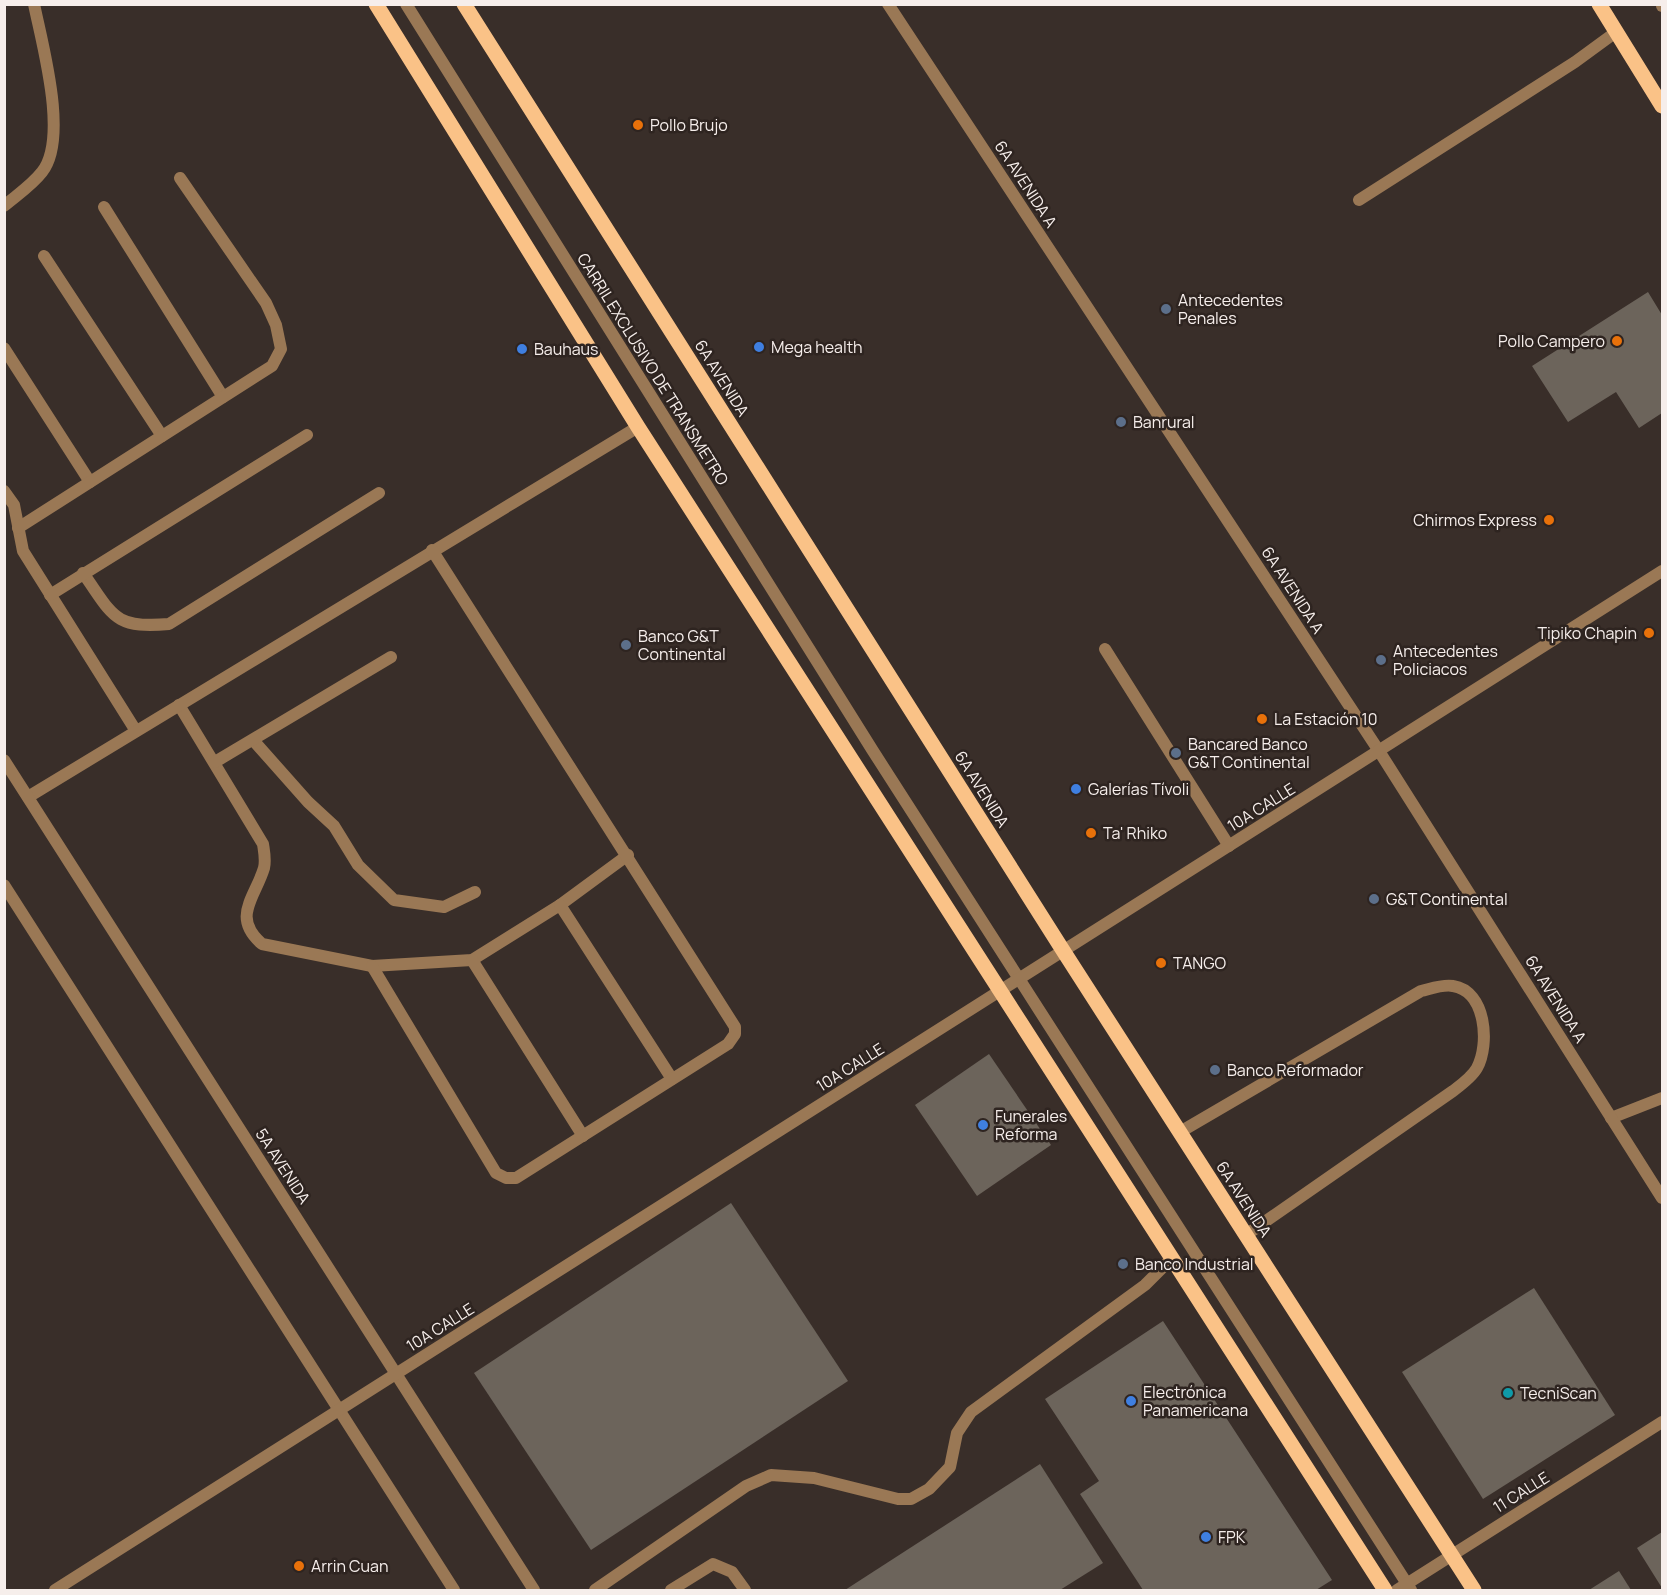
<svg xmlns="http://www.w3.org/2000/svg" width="1667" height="1595" font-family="Manrope,sans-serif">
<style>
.building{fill:#6c645b}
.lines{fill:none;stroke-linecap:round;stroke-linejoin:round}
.service{stroke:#9a7855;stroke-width:12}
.minor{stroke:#9a7855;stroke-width:12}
.tertiary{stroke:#9a7855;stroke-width:12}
.primary{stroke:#fac287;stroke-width:15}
.food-dot{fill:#e8710a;stroke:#2e2420;stroke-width:2}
.service-dot{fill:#5c6f8a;stroke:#2e2420;stroke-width:2}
.shop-dot{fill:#3f7fe0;stroke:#2e2420;stroke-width:2}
.culture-dot{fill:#0f9aa8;stroke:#2e2420;stroke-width:2}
.labels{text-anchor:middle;stroke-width:5;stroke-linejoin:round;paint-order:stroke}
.poi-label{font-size:16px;fill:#f6eeeb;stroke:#2e2420;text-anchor:start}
.street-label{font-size:16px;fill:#f6eeeb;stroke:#2e2420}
</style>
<rect width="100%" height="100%" fill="#392e29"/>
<g class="building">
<polygon points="1648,292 1662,315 1662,413 1639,428 1616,392 1568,422 1532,366"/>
<polygon points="989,1054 1051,1145 977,1196 915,1105"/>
<polygon points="731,1203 848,1381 591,1550 474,1373"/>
<polygon points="1534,1288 1615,1415 1483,1499 1402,1372"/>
<polygon points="1163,1321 1332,1580 1316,1590 1143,1590 1080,1494 1099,1481 1045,1399"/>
<polygon points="1040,1464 1103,1563 1060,1590 845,1590"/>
<polygon points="1662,1532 1662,1588 1637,1548"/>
<polygon points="1619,1571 1631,1590 1589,1590"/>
</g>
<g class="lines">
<g class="service">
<polyline points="406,4 873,751 1411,1590"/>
<polyline points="1662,4 1662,6"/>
<polyline points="1359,200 1575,62 1616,32"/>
<path d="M4 206C17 195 32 185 42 172 69 138 42 44 34 4"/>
<polyline points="104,207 223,397"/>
<polyline points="44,256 162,436"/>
<polyline points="4,348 90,482"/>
<polyline points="4,491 14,505 23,551 136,731"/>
<polyline points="18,528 272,366 281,349 276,325 266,303 180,178"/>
<path d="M83 573C113 615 113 629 169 624L379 493"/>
<polyline points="50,595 307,435"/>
<polyline points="1105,649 1229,846"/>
<path d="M179 705 263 844C264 851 266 860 264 868 255 898 231 917 262 944L372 966 472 960 560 905 628 855"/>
<polyline points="253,740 308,802 334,826 358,865 394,900 444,907 475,892"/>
<polyline points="215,762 391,657"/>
<polyline points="28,797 638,427"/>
<polyline points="560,905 672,1079"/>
<polyline points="472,960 583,1136"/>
<polyline points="372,966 496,1173 506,1178 516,1178 728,1044 735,1034 735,1027 432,550"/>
<polyline points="1611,1118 1662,1098"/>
<path d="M1180 1132 1421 991C1430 989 1443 984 1453 986 1486 991 1490 1044 1477 1068 1472 1077 1461 1085 1453 1091L1246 1235"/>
<polyline points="595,1590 746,1486 771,1475 814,1478 898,1499 911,1499 929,1489 950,1467 957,1433 971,1412 1145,1285 1172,1258"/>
<polyline points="671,1590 713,1564 732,1572 745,1590"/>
</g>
<polyline class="minor" points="888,4 1379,751 1662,1198"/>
<g class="tertiary">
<polyline points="4,760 534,1590"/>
<polyline points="4,885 454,1590"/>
<polyline points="55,1590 1662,571"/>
<polyline points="1397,1590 1662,1422"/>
</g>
<g class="primary">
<polyline points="376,4 638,427 1385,1590"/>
<polyline points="464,4 1064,952 1474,1590"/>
<polyline points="1599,4 1662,106"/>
</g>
</g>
<g class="food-dot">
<circle cx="638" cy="125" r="6"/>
<circle cx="1617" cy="341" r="6"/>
<circle cx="1549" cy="520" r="6"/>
<circle cx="1649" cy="633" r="6"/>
<circle cx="1262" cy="719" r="6"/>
<circle cx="1091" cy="833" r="6"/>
<circle cx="1161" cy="963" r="6"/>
<circle cx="299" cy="1566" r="6"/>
</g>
<g class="service-dot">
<circle cx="1166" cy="309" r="6"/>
<circle cx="1121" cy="422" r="6"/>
<circle cx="626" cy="645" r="6"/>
<circle cx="1381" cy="660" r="6"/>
<circle cx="1176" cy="753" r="6"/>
<circle cx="1374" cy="899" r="6"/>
<circle cx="1215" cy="1070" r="6"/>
<circle cx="1123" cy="1264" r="6"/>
</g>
<g class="shop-dot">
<circle cx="759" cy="347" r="6"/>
<circle cx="522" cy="349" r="6"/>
<circle cx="1076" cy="789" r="6"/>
<circle cx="983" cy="1125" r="6"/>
<circle cx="1131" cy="1401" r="6"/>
<circle cx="1206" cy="1537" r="6"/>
</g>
<circle class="culture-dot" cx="1508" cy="1393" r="6"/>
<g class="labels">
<g class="poi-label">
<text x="650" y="131">Pollo Brujo</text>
<text x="1178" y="306">Antecedentes<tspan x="1178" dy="18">Penales</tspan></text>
<text x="1605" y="347" text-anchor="end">Pollo Campero</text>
<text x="771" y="353">Mega health</text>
<text x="534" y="355">Bauhaus</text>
<text x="1133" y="428">Banrural</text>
<text x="1537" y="526" text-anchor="end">Chirmos Express</text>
<text x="1637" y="639" text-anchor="end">Tipiko Chapin</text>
<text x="638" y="642">Banco G&amp;T<tspan x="638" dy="18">Continental</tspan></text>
<text x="1393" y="657">Antecedentes<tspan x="1393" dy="18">Policiacos</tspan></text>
<text x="1274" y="725">La Estación 10</text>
<text x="1188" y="750">Bancared Banco<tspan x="1188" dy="18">G&amp;T Continental</tspan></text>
<text x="1088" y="795">Galerías Tívoli</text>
<text x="1103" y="839">Ta' Rhiko</text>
<text x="1386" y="905">G&amp;T Continental</text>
<text x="1173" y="969">TANGO</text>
<text x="1227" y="1076">Banco Reformador</text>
<text x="995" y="1122">Funerales<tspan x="995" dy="18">Reforma</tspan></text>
<text x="1135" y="1270">Banco Industrial</text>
<text x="1143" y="1398">Electrónica<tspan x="1143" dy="18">Panamericana</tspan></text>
<text x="1520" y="1399">TecniScan</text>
<text x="1218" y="1543">FPK</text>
<text x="311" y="1572">Arrin Cuan</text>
</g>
<g class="street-label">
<text transform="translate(1026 184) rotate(57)" y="6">6A AVENIDA A</text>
<text transform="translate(653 369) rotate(58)" y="6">CARRIL EXCLUSIVO DE TRANSMETRO</text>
<text transform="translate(722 378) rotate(58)" y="6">6A AVENIDA</text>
<text transform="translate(1293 590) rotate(57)" y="6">6A AVENIDA A</text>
<text transform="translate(982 789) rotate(58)" y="6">6A AVENIDA</text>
<text transform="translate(1261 807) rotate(-32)" y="6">10A CALLE</text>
<text transform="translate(1556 999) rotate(58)" y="6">6A AVENIDA A</text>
<text transform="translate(850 1067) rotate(-32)" y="6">10A CALLE</text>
<text transform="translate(283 1166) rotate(57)" y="6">5A AVENIDA</text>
<text transform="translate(1244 1199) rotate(57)" y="6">6A AVENIDA</text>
<text transform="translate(440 1327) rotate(-32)" y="6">10A CALLE</text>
<text transform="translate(1521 1492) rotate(-32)" y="6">11 CALLE</text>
</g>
</g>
<rect width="1667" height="1595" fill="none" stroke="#f6eeeb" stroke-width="12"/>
</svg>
